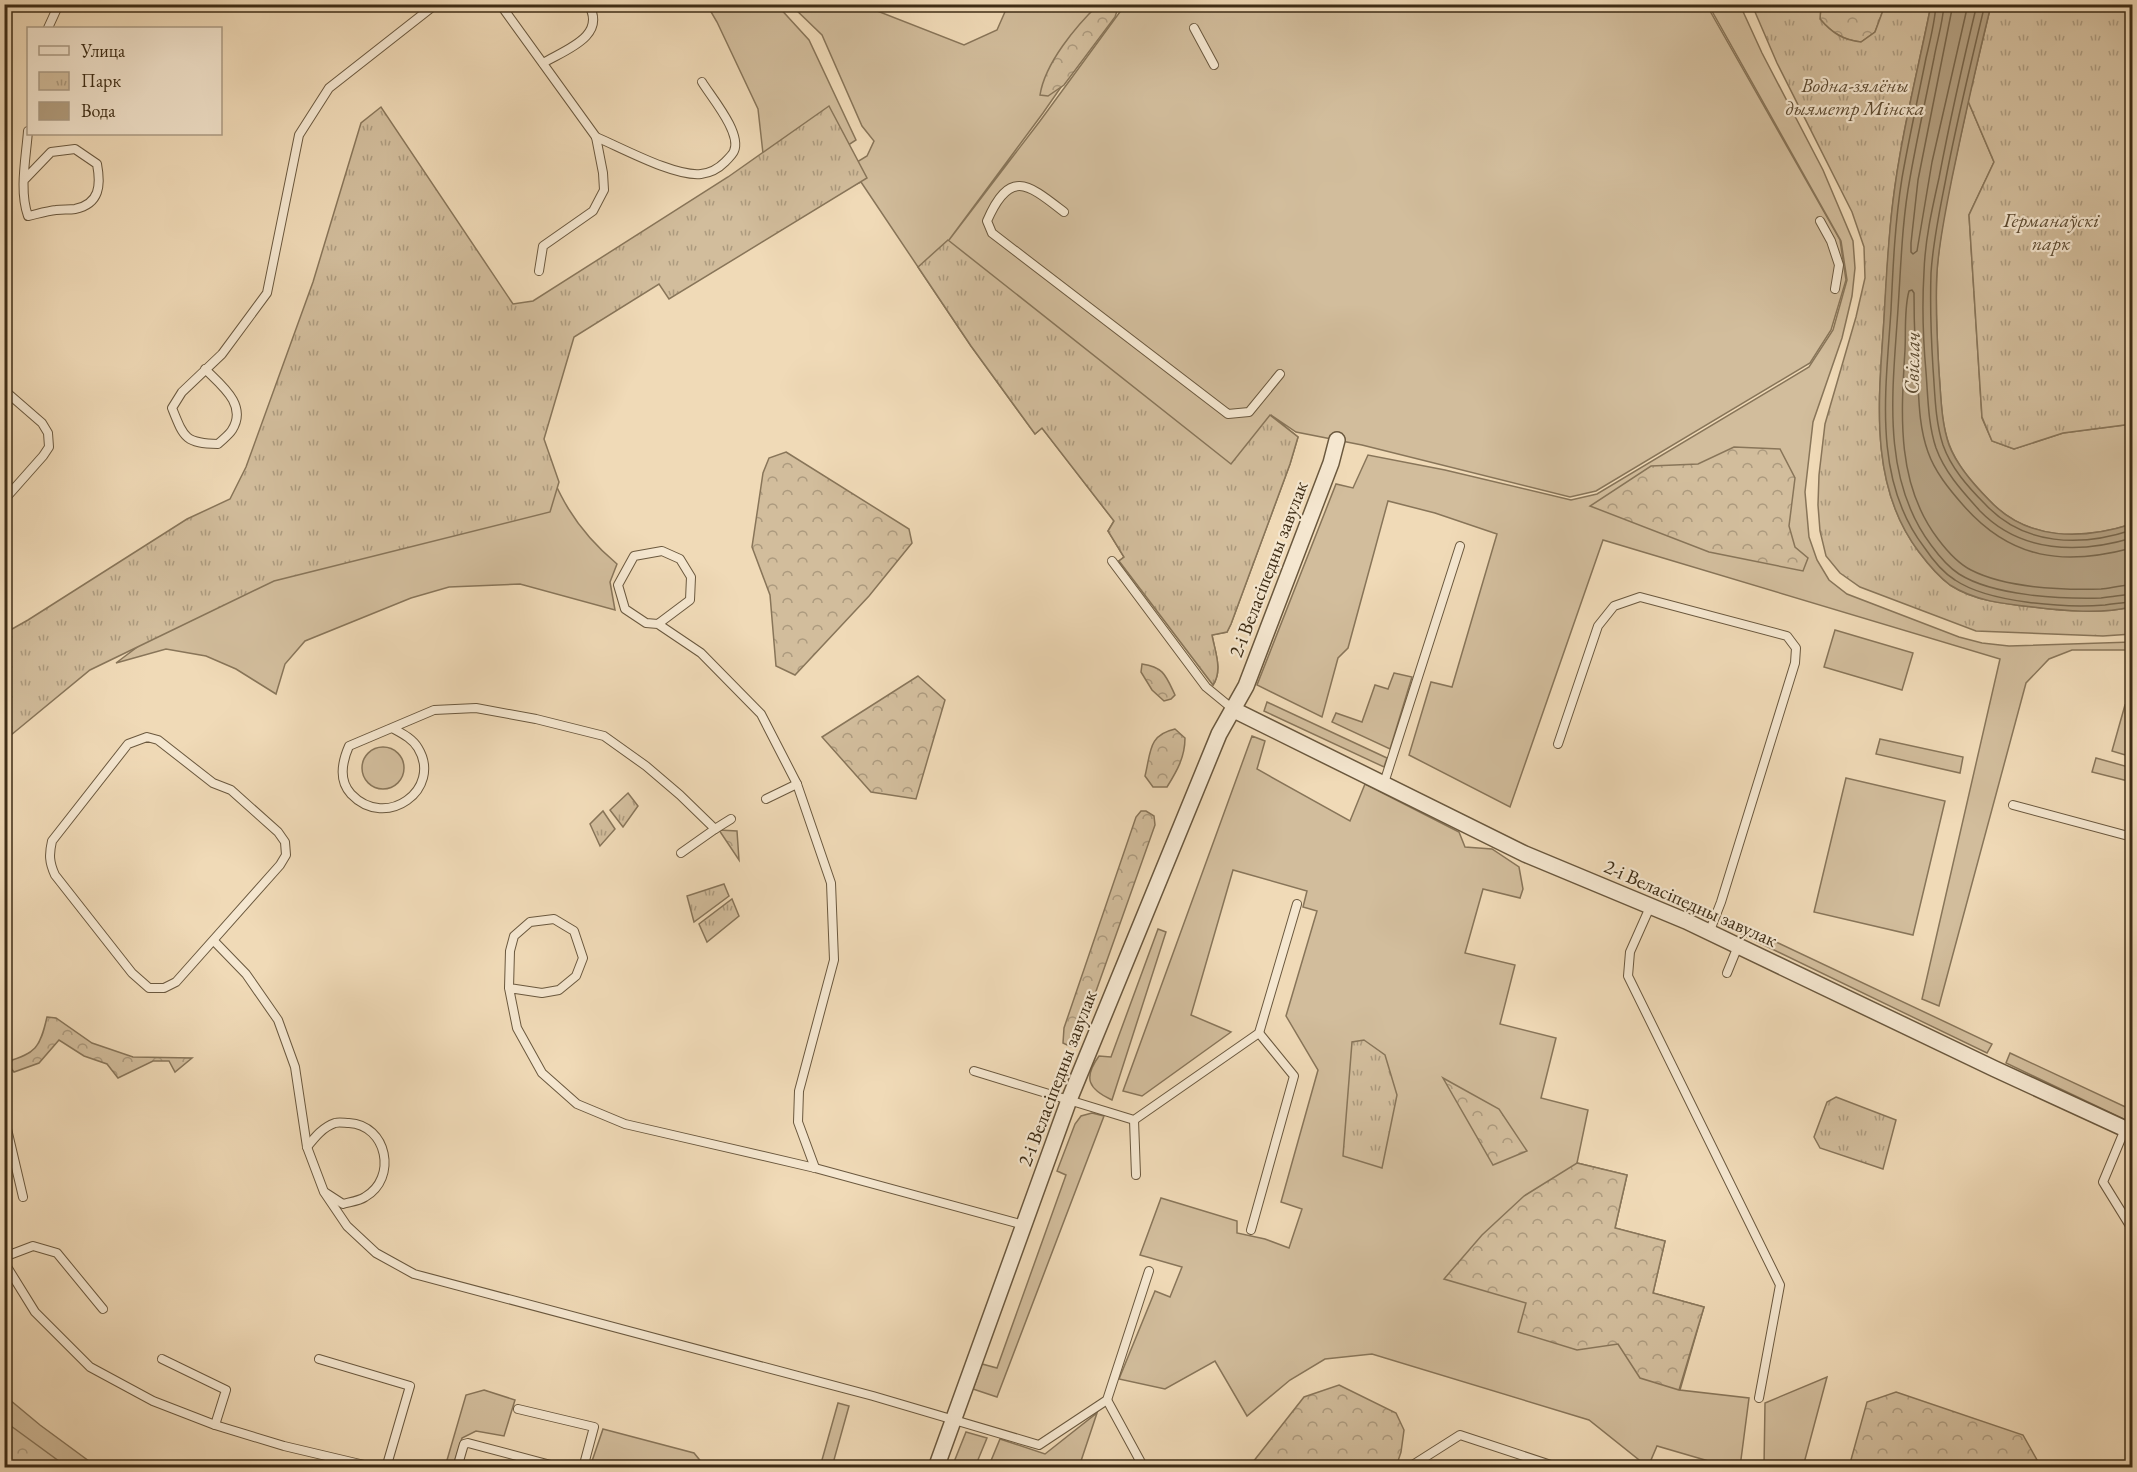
<svg xmlns="http://www.w3.org/2000/svg" width="2137" height="1472" font-family="'EB Garamond',serif">
<style>
.green{fill:#d2bd9c;stroke:#887559;stroke-width:1.5}
.forest{fill:url(#forest-crowns);stroke:#887559;stroke-width:1.5}
.park{fill:url(#park-tufts);stroke:#887559;stroke-width:1.5}
.water{fill:#b39f80;stroke:#847156;stroke-width:1.5}
.lines{fill:none;stroke-linecap:round;stroke-linejoin:round}
.shore{stroke:#78664b;stroke-width:1.5}
.service-casing{stroke:#6a583e;stroke-width:10}
.minor-casing{stroke:#6a583e;stroke-width:18}
.service{stroke:#f5e7d0;stroke-width:8}
.minor{stroke:#f5e7d0;stroke-width:15}
.labels{text-anchor:middle;stroke-width:4.5;stroke-linejoin:round;paint-order:stroke}
.park-label{font-size:20px;font-style:italic;fill:#5c4a31;stroke:#f5e7d0}
.street-label{font-size:20px;fill:#3e2d16;stroke:#f5e7d0}
.water-label{font-size:21px;font-style:italic;fill:#5b4a30;stroke:#f5e7d0}
</style>
<defs>
<pattern id="forest-crowns" width="20" height="18" patternUnits="userSpaceOnUse" patternTransform="scale(1.5)"><rect width="20" height="18" fill="#d2bd9c"/><path d="M2 6a3 3 0 1 1 6 0M12 15a3 3 0 1 1 6 0" fill="none" stroke="#ac9a7e"/></pattern>
<pattern id="park-tufts" width="24" height="20" patternUnits="userSpaceOnUse" patternTransform="scale(1.5)"><rect width="24" height="20" fill="#d2bd9c"/><path d="M3 7l-1-3M5 7V3M7 7l1-3M15 17l-1-3M17 17v-4M19 17l1-3" fill="none" stroke="#ac9a7e"/></pattern>
</defs>
<rect width="100%" height="100%" fill="#f0dab7"/>
<filter id="stains"><feTurbulence type="fractalNoise" baseFrequency=".00333" numOctaves="4"/><feColorMatrix values="0 0 0 0 .2 0 0 0 0 .09 0 0 0 0 .02 0 0 0 .5 -.17"/></filter>
<radialGradient id="worn" r=".72"><stop offset=".6" stop-color="#630" stop-opacity="0"/><stop offset="1" stop-color="#630" stop-opacity=".3"/></radialGradient>
<g class="green">
<path d="M1706 4 1840 240 1846 280 1831 330 1810 363 1596 491 1570 497 1362 445 1296 432 1271 415 1298 437 1290 464 1231 624 1227 632 1212 635C1215 652 1223 670 1213 685L1119 561 1124 557 1108 531 1114 521 1042 428 1035 434 971 346 861 182 742 232 867 156 874 141 862 126 822 35 791 5H862L964 45 997 30 1008 5H1118L1043 113 949 240 1040 121 1125 5Z"/>
<polygon points="1708,4 1740,5 1762,53 1823,170 1853,241 1855,268 1852,296 1842,338 1813,422 1805,492 1809,537 1817,560 1829,580 1847,594 1959,637 1982,643 2009,646 2132,642 2132,650 2072,650 2049,659 2026,683 1939,1006 1922,999 2000,659 1603,540 1510,807 1409,755 1431,682 1452,687 1497,534 1435,513 1388,501 1348,648 1338,658 1322,717 1257,685 1336,484 1353,488 1368,455 1445,470 1571,500 1597,494 1809,367 1833,330 1847,280 1841,241"/>
<polygon points="707,5 777,5 809,40 856,140 768,198 758,109 717,22"/>
<path d="M1968 101 1994 162 1969 215 1982 418 1992 441 2014 449 2063 433 2132 424V524C2082 540 2027 541 1989 500 1973 483 1957 466 1949 444 1941 422 1941 396 1939 372 1937 339 1935 305 1937 271 1941 214 1957 157 1968 101Z"/>
<path d="M537 440C557 493 573 527 617 564L610 582 615 610 520 584 449 587 411 598 305 641 285 664 276 694 236 669 206 656 166 649 116 663 144 642Z"/>
<polygon points="1835,630 1913,653 1902,690 1824,667"/>
<polygon points="1394,673 1412,677 1390,749 1332,722 1336,713 1362,722 1375,685 1388,689"/>
<polygon points="1267,702 1387,758 1384,767 1264,711"/>
<polygon points="2125,705 2132,707 2132,757 2112,751"/>
<polygon points="1252,736 1265,741 1257,769 1350,821 1365,784 1459,832 1465,847 1492,849 1519,867 1523,889 1520,898 1483,889 1465,953 1515,965 1500,1024 1556,1038 1541,1098 1588,1110 1577,1163 1627,1175 1615,1228 1665,1241 1653,1293 1704,1307 1680,1390 1749,1398 1740,1467 1729,1467 1657,1446 1648,1467 1589,1420 1372,1354 1325,1359 1290,1380 1247,1416 1215,1361 1165,1389 1119,1379 1155,1291 1170,1297 1182,1267 1140,1255 1161,1198 1237,1221 1237,1233 1265,1239 1289,1248 1302,1209 1281,1202 1318,1070 1286,1016 1317,911 1303,907 1307,891 1233,870 1191,1015 1231,1032 1142,1096 1123,1091"/>
<polygon points="1880,739 1963,757 1960,773 1876,754"/>
<circle cx="383" cy="768" r="21"/>
<polygon points="2096,758 2132,768 2132,782 2092,772"/>
<polygon points="1846,778 1945,801 1913,935 1814,912"/>
<polygon points="1736,923 1992,1044 1987,1053 1741,934"/>
<path d="M1158 929 1166 932 1112 1100C1088 1089 1083 1078 1099 1056L1111 1057Z"/>
<polygon points="2010,1053 2132,1110 2132,1123 2006,1063"/>
<polygon points="1092,1113 1104,1116 997,1397 973,1389 982,1364 997,1368 1066,1175 1057,1171 1075,1124 1081,1116"/>
<polygon points="1827,1377 1803,1467 1764,1467 1765,1403"/>
<polygon points="484,1390 515,1400 504,1436 476,1431 462,1438 453,1467 445,1467 466,1395"/>
<polygon points="4,1395 40,1425 97,1467 5,1467"/>
<polygon points="838,1403 849,1406 832,1467 820,1467"/>
<polygon points="1097,1413 1079,1467 988,1468 1000,1439 1045,1454"/>
<polygon points="603,1429 694,1453 703,1464 714,1467 590,1467"/>
<polygon points="966,1432 987,1438 975,1467 952,1467"/>
</g>
<g class="forest">
<path d="M1099 4 1119 5 1115 17 1064 85 1048 96 1040 95C1045 63 1076 26 1099 4Z"/>
<path d="M1821 5H1885L1875 32 1861 42C1843 40 1832 33 1820 19Z"/>
<polygon points="1734,447 1780,449 1795,478 1789,526 1795,547 1808,558 1803,571 1709,552 1590,506 1651,466 1698,464"/>
<polygon points="786,452 909,529 912,543 869,596 795,675 776,666 770,595 752,547 763,473 769,458"/>
<path d="M1142 664C1164 667 1166 676 1175 695L1171 699 1164 701 1152 690 1141 672Z"/>
<polygon points="918,676 945,700 916,799 871,792 822,737"/>
<path d="M1175 729 1185 738C1185 757 1177 771 1167 787H1153L1145 776C1151 752 1148 735 1175 729Z"/>
<polygon points="1141,811 1146,811 1154,816 1155,825 1078,1042 1071,1047 1063,1043 1064,1028 1136,817"/>
<polygon points="719,830 737,831 739,860"/>
<path d="M47 1017 56 1018 92 1043 133 1057 192 1058 175 1072 169 1061H153L118 1078 107 1064 84 1056 59 1040 39 1063 14 1072 6 1062C36 1053 40 1048 47 1017Z"/>
<polygon points="1443,1078 1499,1109 1527,1151 1493,1165"/>
<polygon points="1577,1163 1627,1175 1615,1228 1665,1241 1653,1293 1704,1307 1679,1390 1640,1378 1618,1344 1577,1350 1518,1332 1526,1303 1444,1279 1482,1235 1524,1196"/>
<polygon points="1339,1385 1396,1413 1404,1430 1401,1452 1396,1467 1249,1467 1304,1397"/>
<polygon points="1896,1392 2023,1435 2041,1467 1849,1467 1867,1402"/>
<polygon points="4,1419 11,1426 67,1467 5,1467"/>
</g>
<g class="park">
<path d="M1752 5H1821L1820 19C1832 33 1843 40 1861 42L1875 32 1885 5H1931C1918 70 1901 135 1893 201 1888 240 1887 280 1884 319 1879 398 1868 485 1919 552 1928 564 1938 576 1950 585 1975 601 2004 604 2033 607 2066 611 2100 614 2132 607V634L2103 636 1976 631 1860 587 1840 573 1826 556 1820 531 1818 505 1819 475 1825 424 1856 317 1865 278 1864 247 1852 212 1777 63Z"/>
<polygon points="1991,5 2132,5 2132,424 2063,433 2014,449 1992,441 1982,417 1969,215 1994,162 1968,101"/>
<polygon points="829,106 867,178 669,299 659,284 574,337 544,439 559,482 550,512 274,581 90,670 5,740 5,633 28,620 187,519 230,499 246,467 313,282 361,123 381,107 513,304 533,301 728,177"/>
<path d="M948 240 1231 464 1270 415 1298 437 1290 464 1231 624 1227 632 1212 635C1215 652 1223 670 1213 685L1119 561 1124 557 1108 531 1114 521 1042 428 1035 434 971 346 918 267Z"/>
<polygon points="628,793 638,806 623,827 610,810"/>
<polygon points="603,811 615,829 600,846 590,824"/>
<polygon points="724,884 729,896 694,922 687,896"/>
<polygon points="732,899 739,916 707,942 699,924"/>
<polygon points="1364,1040 1385,1055 1397,1095 1382,1168 1343,1156 1352,1042"/>
<polygon points="1836,1097 1896,1120 1883,1169 1820,1148 1814,1137 1827,1102"/>
</g>
<path class="water" d="M1931 5H1991C1977 62 1964 120 1952 178 1946 209 1939 241 1937 272 1935 306 1937 339 1939 373 1941 396 1941 422 1949 445 1957 466 1973 484 1989 500 2027 541 2082 540 2132 524V607C2100 614 2066 611 2033 607 2004 604 1975 601 1950 585 1938 576 1928 564 1919 552 1868 485 1879 398 1884 319 1886 280 1888 240 1893 201 1901 135 1918 70 1931 5Z"/>
<g class="lines">
<g class="shore">
<path d="M1936 4C1935 22 1930 41 1926 58 1918 98 1909 138 1902 178 1895 222 1893 266 1891 310 1886 389 1872 479 1924 547 1932 559 1942 572 1955 580 1989 603 2065 608 2105 605 2115 604 2124 602 2132 602"/>
<path d="M1944 4C1943 22 1937 41 1934 58 1926 98 1917 138 1910 178 1902 221 1901 265 1898 309 1893 388 1880 477 1931 545 1939 556 1948 567 1959 574 1994 596 2060 599 2101 598 2112 597 2122 595 2132 594"/>
<polyline points="1953,4 1918,180 1911,243 1911,252 1913,254 1917,251 1932,162 1968,4"/>
<path d="M1977 4C1963 62 1950 120 1939 178 1932 209 1925 240 1924 272 1922 305 1923 339 1926 372 1928 397 1928 424 1936 448 1945 473 1963 492 1980 511 2021 553 2079 554 2132 538"/>
<path d="M1985 4C1971 62 1957 120 1946 178 1940 209 1933 241 1931 273 1930 304 1931 336 1933 368 1935 394 1935 420 1943 445 1951 468 1968 487 1985 504 2024 546 2081 547 2132 530"/>
<path d="M2132 548C2064 566 2011 560 1963 505 1949 489 1935 472 1928 452 1920 430 1919 406 1918 384 1915 354 1914 323 1914 293L1912 290 1909 291C1904 309 1906 331 1905 350 1901 415 1896 484 1938 539 1947 551 1957 563 1971 570 2006 588 2061 590 2101 589 2111 588 2122 585 2132 585"/>
</g>
<defs>
<g id="service">
<polyline points="500,4 596,137 603,173 604,190 593,211 543,246 539,271"/>
<polyline points="48,28 59,4"/>
<polyline points="1194,28 1214,65"/>
<path d="M543 63C565 50 608 36 588 4"/>
<path d="M596 137C622 148 675 177 701 174 710 173 719 168 725 162 728 159 733 154 734 151 742 133 711 97 702 82"/>
<path d="M25 179 51 152 75 149 97 164C101 185 100 204 75 209 69 210 62 209 56 210 47 211 37 214 28 216 19 191 26 158 28 131"/>
<path d="M1064 212C1028 184 1010 168 987 221L992 233 1228 414 1249 412 1280 374"/>
<polyline points="1820,221 1831,241 1839,265 1835,289"/>
<path d="M205 369C221 385 248 405 232 430 229 435 223 439 218 444 185 443 184 438 172 408L182 392 222 354 267 293 299 135 329 88 436 4"/>
<polyline points="4,390 42,423 48,433 49,447 43,456 4,500"/>
<polyline points="1112,561 1206,687 1234,710"/>
<polyline points="658,624 690,600 691,577 680,559 662,551 634,556 618,585 625,609 646,623 658,624 701,653 761,714 797,784 831,883 834,960 799,1091 798,1122 815,1168"/>
<path d="M392 728C401 733 412 738 418 748 443 789 386 831 351 794 338 780 342 762 349 746L434 710 476 708 536 719 604 736 646 766 680 795 715 829 731 819"/>
<path d="M147 737 158 740 213 783 231 790 278 832 285 842 286 855 280 865 176 982 164 988H149L132 973 55 875C49 862 49 854 52 841L128 744Z"/>
<polyline points="1558,744 1598,626 1614,606 1640,597 1787,636 1796,648 1795,663 1721,902 1709,933"/>
<polyline points="1384,783 1460,546"/>
<polyline points="766,799 797,784"/>
<polyline points="2013,805 2132,837"/>
<polyline points="681,853 715,829"/>
<polyline points="1650,907 1630,952 1628,976 1780,1285 1759,1398"/>
<polyline points="214,941 246,974 278,1020 295,1067 307,1147 324,1192 347,1226 376,1253 414,1274 873,1396 1039,1445 1107,1400 1149,1271"/>
<polyline points="1727,973 1738,946"/>
<polyline points="509,988 542,993 559,990 576,976 583,958 574,931 554,919 530,922 514,936 510,951 509,988 517,1028 542,1073 577,1104 625,1124 815,1168 1024,1225"/>
<polyline points="4,1034 6,1034"/>
<polyline points="974,1071 1134,1120 1259,1033 1297,904"/>
<polyline points="1134,1120 1136,1175"/>
<polyline points="4,1128 7,1129 23,1197"/>
<polyline points="2125,1129 2103,1182 2132,1229"/>
<path d="M307 1147C315 1137 323 1127 335 1123 339 1122 345 1123 349 1123 387 1125 398 1178 365 1197 359 1201 350 1202 343 1204L326 1193"/>
<polyline points="1251,1230 1294,1076 1259,1033"/>
<polyline points="4,1257 33,1246 57,1253 103,1309"/>
<polyline points="4,1262 35,1312 90,1367 153,1401 215,1425 284,1446 377,1468"/>
<polyline points="162,1359 226,1390 215,1425"/>
<polyline points="319,1359 410,1386 386,1468"/>
<polyline points="1107,1400 1144,1468"/>
<polyline points="518,1409 594,1427 583,1468"/>
<polyline points="457,1468 464,1444 468,1443 562,1468"/>
<polyline points="1408,1468 1460,1435 1560,1468"/>
</g>
<g id="minor">
<polyline points="1234,710 1525,854 1686,921 1995,1069 2132,1132"/>
<polyline points="936,1468 1069,1100 1219,734 1246,686 1331,463 1337,440"/>
</g>
</defs>
<use href="#service" class="service-casing"/>
<use href="#minor" class="minor-casing"/>
<use href="#service" class="service"/>
<use href="#minor" class="minor"/>
</g>
<g class="labels">
<g class="park-label">
<text x="1855" y="92">Водна-зялёны<tspan x="1855" dy="23">дыяметр Мінска</tspan></text>
<text x="2051" y="227">Германаўскі<tspan x="2051" dy="23">парк</tspan></text>
</g>
<g class="street-label">
<text transform="translate(1268 569) rotate(-69)" y="7">2-і Веласіпедны завулак</text>
<text transform="translate(1691 903) rotate(24)" y="7">2-і Веласіпедны завулак</text>
<text transform="translate(1057 1078) rotate(-69)" y="7">2-і Веласіпедны завулак</text>
</g>
<g class="water-label">
<text transform="translate(1912 363) rotate(-89)" y="7">Свіслач</text>
</g>
</g>
<rect width="2137" height="1472" fill="none" stroke="#f0dab7" stroke-width="24"/>
<rect x="6" y="6" width="2125" height="1460" fill="none" stroke="#3e2d16" stroke-width="3"/>
<rect x="12" y="12" width="2113" height="1448" fill="none" stroke="#3e2d16" stroke-width="1.5"/>
<rect x="27" y="27" width="195" height="108" fill="#f5e7d0" stroke="#ac9d86" stroke-width="1.5"/>
<rect x="39" y="46" width="30" height="9" fill="#f5e7d0" stroke="#ac9d86" stroke-width="1.5"/>
<text x="81" y="57" font-size="18" fill="#3e2d16">Улица</text>
<rect x="39" y="72" width="30" height="18" fill="url(#park-tufts)" stroke="#ac9d86" stroke-width="1.5"/>
<text x="81" y="87" font-size="18" fill="#3e2d16">Парк</text>
<rect x="39" y="102" width="30" height="18" fill="#b39f80" stroke="#ac9d86" stroke-width="1.5"/>
<text x="81" y="117" font-size="18" fill="#3e2d16">Вода</text>
<rect width="100%" height="100%" filter="url(#stains)"/>
<rect width="100%" height="100%" fill="url(#worn)"/>
</svg>
